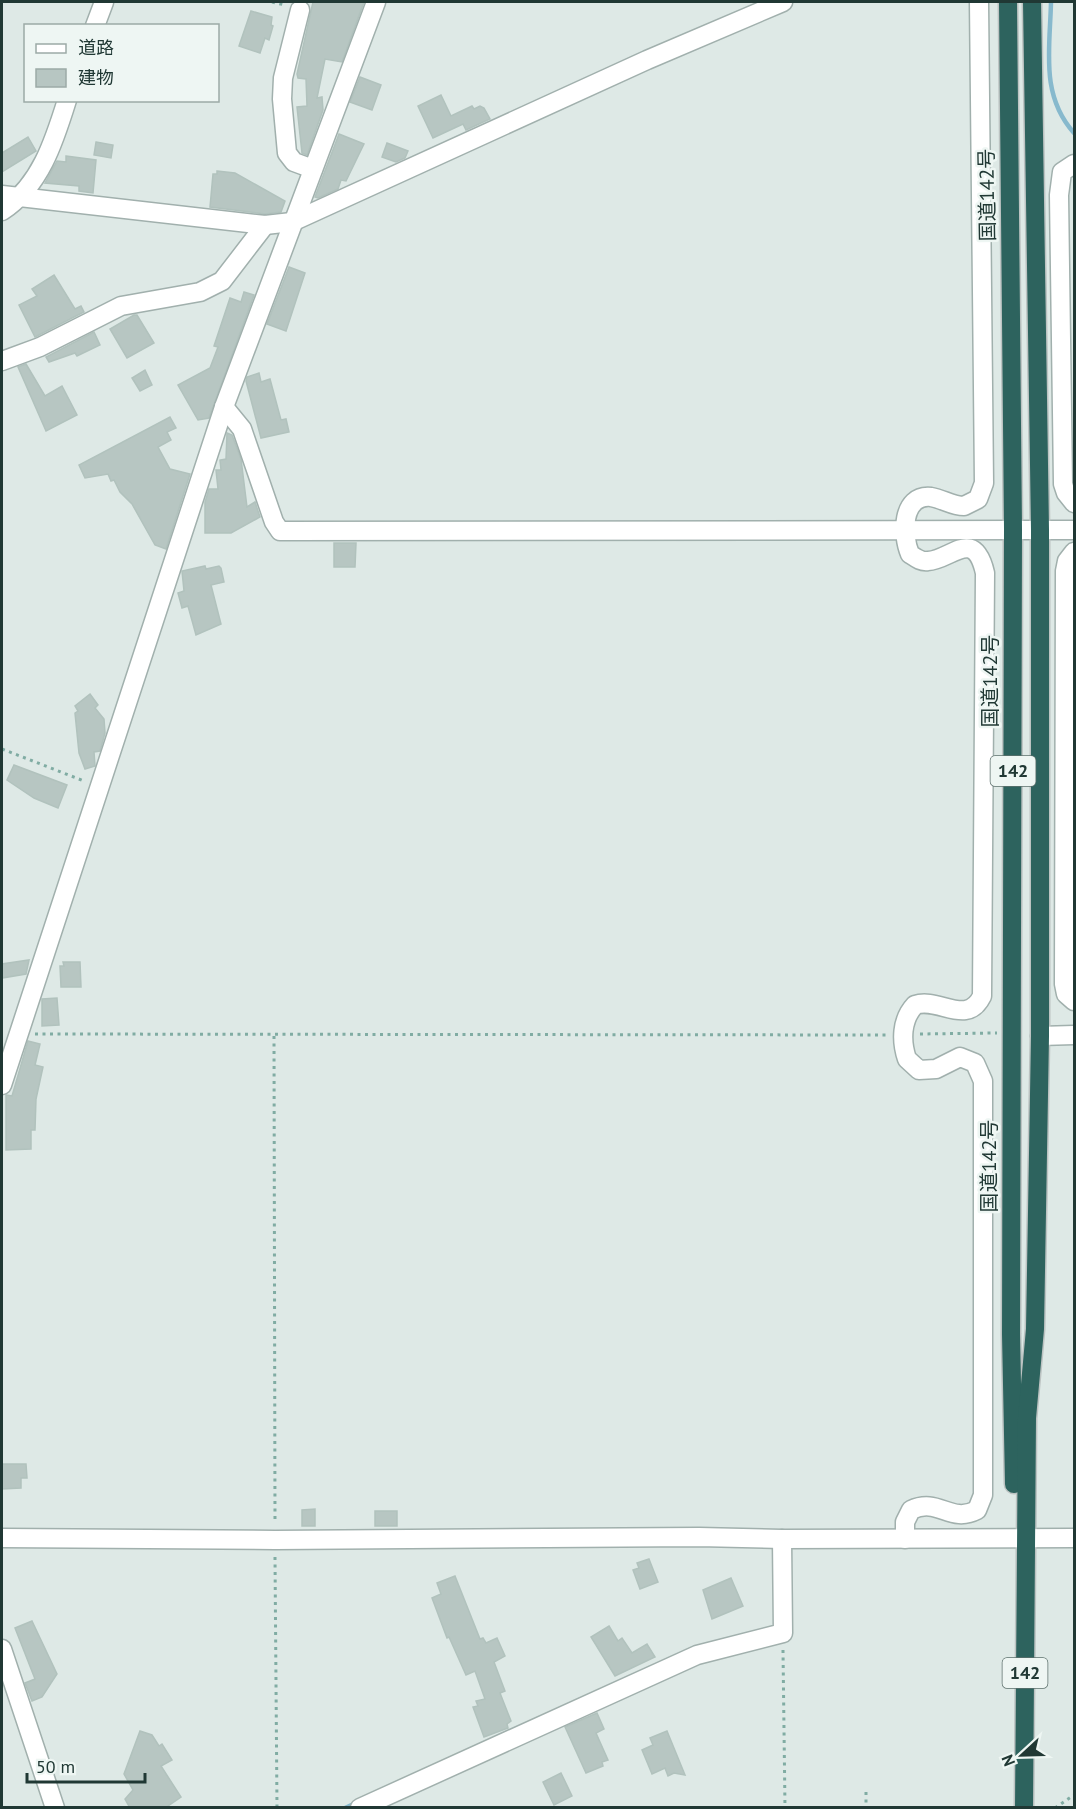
<svg xmlns="http://www.w3.org/2000/svg" width="1076" height="1809" font-family="'PT Sans','Noto Sans JP',sans-serif">
<style>
.lines{fill:none;stroke-linecap:round;stroke-linejoin:round}
.stream{stroke:#87b9cd;stroke-width:4.5}
.building{fill:#b7c6c2;stroke:#b1c2bd;stroke-width:1.5}
.minor-casing{stroke:#a1b0ad;stroke-width:21}
.highway-casing{stroke:#bcc3c2;stroke-width:21}
.path{stroke:#80aca3;stroke-width:3;stroke-dasharray:3 4.5;stroke-linecap:butt}
.minor{stroke:#fff;stroke-width:18}
.highway{stroke:#2d635e;stroke-width:18}
.labels{text-anchor:middle;stroke-width:5;stroke-linejoin:round;paint-order:stroke}
.shield{fill:#eef6f3;stroke:#5e716d;stroke-width:1.5}
.shield-label{font-size:18px;font-weight:bold;fill:#203834}
.street-label{font-size:20px;fill:#203834;stroke:#eef6f3}
</style>
<rect width="100%" height="100%" fill="#dee9e6"/>
<g class="lines">
<g class="stream">
<path d="M1051 2C1050 49 1040 95 1074 133"/>
<polyline points="345,1808 358,1802"/>
</g>
</g>
<g class="building">
<polygon points="313,2 364,2 342,62 325,59 317,98 322,97 323,110 307,155 302,153 297,107 307,106 306,79 298,78 297,74"/>
<polygon points="251,11 272,17 271,25 273,26 269,40 265,38 260,53 239,46"/>
<polygon points="360,77 381,85 372,110 350,102"/>
<polygon points="441,95 451,116 472,106 474,109 480,106 484,108 490,119 466,130 463,124 433,138 418,106"/>
<polygon points="339,134 364,144 346,181 341,180 338,189 318,198 315,197"/>
<polygon points="28,137 36,151 2,172 2,153"/>
<polygon points="96,142 113,145 111,158 94,155"/>
<polygon points="387,143 408,151 405,158 396,162 382,157"/>
<polygon points="66,156 96,160 93,193 79,191 79,186 45,183 57,161 66,162"/>
<polygon points="217,171 235,173 285,201 281,212 265,214 210,207 213,174 217,174"/>
<polygon points="289,267 305,273 286,331 267,324"/>
<polygon points="54,275 75,309 81,306 84,312 35,337 19,305 37,296 32,289"/>
<polygon points="244,292 254,295 209,418 198,420 178,385 210,368 218,347 214,346 230,298 241,302"/>
<polygon points="134,315 137,315 154,343 127,358 110,329"/>
<polygon points="94,332 100,345 77,356 75,353 49,362 46,357"/>
<polygon points="26,364 45,396 62,386 77,415 46,431 18,367"/>
<polygon points="145,370 152,385 140,391 132,378"/>
<polygon points="259,373 261,382 270,379 281,420 286,419 289,432 261,438 246,381 247,377"/>
<polygon points="170,417 176,428 167,432 171,440 158,447 170,469 190,474 166,549 155,545 132,504 120,492 114,480 111,481 108,474 85,478 79,465"/>
<polygon points="227,433 232,435 241,459 247,507 255,502 260,517 231,533 205,533 205,502 209,489 218,489 216,470 221,470 220,460 226,459"/>
<polygon points="334,543 356,543 355,567 334,567"/>
<polygon points="205,566 206,569 219,566 221,568 224,582 211,585 221,624 196,635 188,606 182,608 178,593 184,591 182,571"/>
<polygon points="90,694 98,705 95,708 104,719 105,733 100,751 94,752 95,766 85,769 79,753 75,713 78,711 75,706"/>
<polygon points="14,765 67,785 58,808 34,798 7,780"/>
<polygon points="29,960 26,974 2,978 2,964"/>
<polygon points="63,962 80,962 81,987 61,987 60,966 64,966"/>
<polygon points="57,998 59,1025 42,1026 42,999"/>
<polygon points="28,1041 40,1044 35,1065 43,1067 36,1099 35,1130 31,1130 31,1149 6,1150 6,1095 12,1096"/>
<polygon points="2,1464 26,1464 27,1478 21,1478 21,1488 2,1489"/>
<polygon points="315,1509 315,1526 302,1526 302,1510"/>
<rect x="375" y="1511" width="22" height="15"/>
<polygon points="649,1559 658,1582 640,1589 633,1570 639,1568 637,1563"/>
<polygon points="455,1576 480,1639 483,1638 486,1643 497,1638 505,1656 494,1662 505,1691 500,1693 511,1721 507,1724 508,1728 484,1737 473,1707 478,1706 476,1701 485,1699 475,1671 466,1675 449,1637 447,1638 432,1598 441,1594 437,1583"/>
<polygon points="731,1578 743,1606 712,1619 703,1590"/>
<polygon points="32,1621 57,1674 42,1697 32,1701 25,1683 35,1679 15,1628"/>
<polygon points="609,1626 618,1641 622,1638 632,1653 647,1644 655,1657 615,1676 591,1637"/>
<polygon points="597,1713 604,1729 596,1733 608,1760 602,1762 603,1766 586,1773 565,1727"/>
<polygon points="140,1731 152,1735 159,1746 162,1744 172,1760 161,1766 181,1797 165,1808 130,1808 125,1799 133,1790 124,1774"/>
<polygon points="667,1731 685,1775 674,1773 668,1776 665,1768 652,1774 642,1750 653,1745 650,1738"/>
<polygon points="561,1773 572,1796 554,1805 543,1782"/>
</g>
<g class="lines">
<defs>
<g id="minor">
<polyline points="300,10 283,78 282,99 287,153 294,162 313,169"/>
<polyline points="95,26 104,2"/>
<polyline points="1074,164 1062,172 1059,195 1063,484 1066,493 1074,503"/>
<polyline points="2,195 265,225 292,222 647,60 783,2"/>
<path d="M2 211C40 186 54 142 67 100"/>
<polyline points="2,361 40,347 121,306 200,292 222,281 265,225"/>
<polyline points="224,407 242,429 274,522 280,531 1074,530"/>
<polyline points="1074,552 1067,561 1065,571 1064,984 1066,994 1074,1001"/>
<polyline points="1040,1036 1074,1035"/>
<polyline points="2,1085 224,407 376,2"/>
<polyline points="2,1538 275,1540 699,1537 782,1539 1074,1538"/>
<path d="M905 1539V1522L911 1510C939 1497 950 1524 977 1510L983 1495V1081L975 1063 960 1057 936 1069 919 1070 907 1059C901 1041 901 1020 915 1005 939 997 967 1027 982 996L985 573C974 526 951 560 928 561 921 562 916 558 910 554 902 536 901 494 931 497 943 499 952 506 964 506L978 499 984 483 979 2"/>
<polyline points="2,1649 55,1808"/>
<polyline points="360,1808 697,1655 783,1633 782,1539"/>
</g>
<g id="highway">
<polyline points="1008,2 1013,529 1011,1334 1014,1484"/>
<polyline points="1024,1808 1027,1418 1035,1329 1040,1036 1040,530 1032,2"/>
</g>
</defs>
<use href="#minor" class="minor-casing"/>
<use href="#highway" class="highway-casing"/>
<g class="path">
<polyline points="272,2 285,5"/>
<polyline points="2,749 84,781"/>
<polyline points="35,1034 886,1035"/>
<polyline points="920,1034 997,1033"/>
<polyline points="274,1036 275,1523"/>
<polyline points="275,1557 277,1808"/>
<polyline points="783,1650 785,1808"/>
<polyline points="866,1792 866,1808"/>
<polyline points="1055,1808 1074,1795"/>
</g>
<use href="#minor" class="minor"/>
<use href="#highway" class="highway"/>
</g>
<g class="labels">
<g class="shield">
<rect x="990.5" y="756" width="45" height="30" rx="4.5"/>
<rect x="1002.5" y="1658" width="45" height="30" rx="4.5"/>
</g>
<g class="shield-label">
<text x="1013" y="777">142</text>
<text x="1025" y="1679">142</text>
</g>
<g class="street-label">
<text transform="translate(987 195) rotate(-91)" y="7">国道142号</text>
<text transform="translate(990 681) rotate(-90)" y="7">国道142号</text>
<text transform="translate(989 1166) rotate(-90)" y="7">国道142号</text>
</g>
</g>
<rect width="1076" height="1809" fill="none" stroke="#203834" stroke-width="6"/>
<rect x="24" y="24" width="195" height="78" fill="#eef6f3" stroke="#9caaa7" stroke-width="1.5"/>
<rect x="36" y="44" width="30" height="9" fill="#ffffff" stroke="#9caaa7" stroke-width="1.5"/>
<text x="78" y="54" font-size="18" fill="#203834">道路</text>
<rect x="36" y="69" width="30" height="18" fill="#b7c6c2" stroke="#9caaa7" stroke-width="1.5"/>
<text x="78" y="84" font-size="18" fill="#203834">建物</text>
<g transform="translate(1022 1755) rotate(248)" stroke="#eef6f3" stroke-width="4.5" paint-order="stroke">
<path d="M0-4.5L10 22L0 15L-10 22Z" fill="#203834"/>
<text y="-9" font-size="16" font-weight="bold" text-anchor="middle" fill="#203834">N</text>
</g>
<path d="M27 1773v9h118v-9" fill="none" stroke="#203834" stroke-width="3"/>
<text x="36" y="1773" font-size="18" fill="#203834" stroke="#eef6f3" stroke-width="4.5" paint-order="stroke">50 m</text>
</svg>
